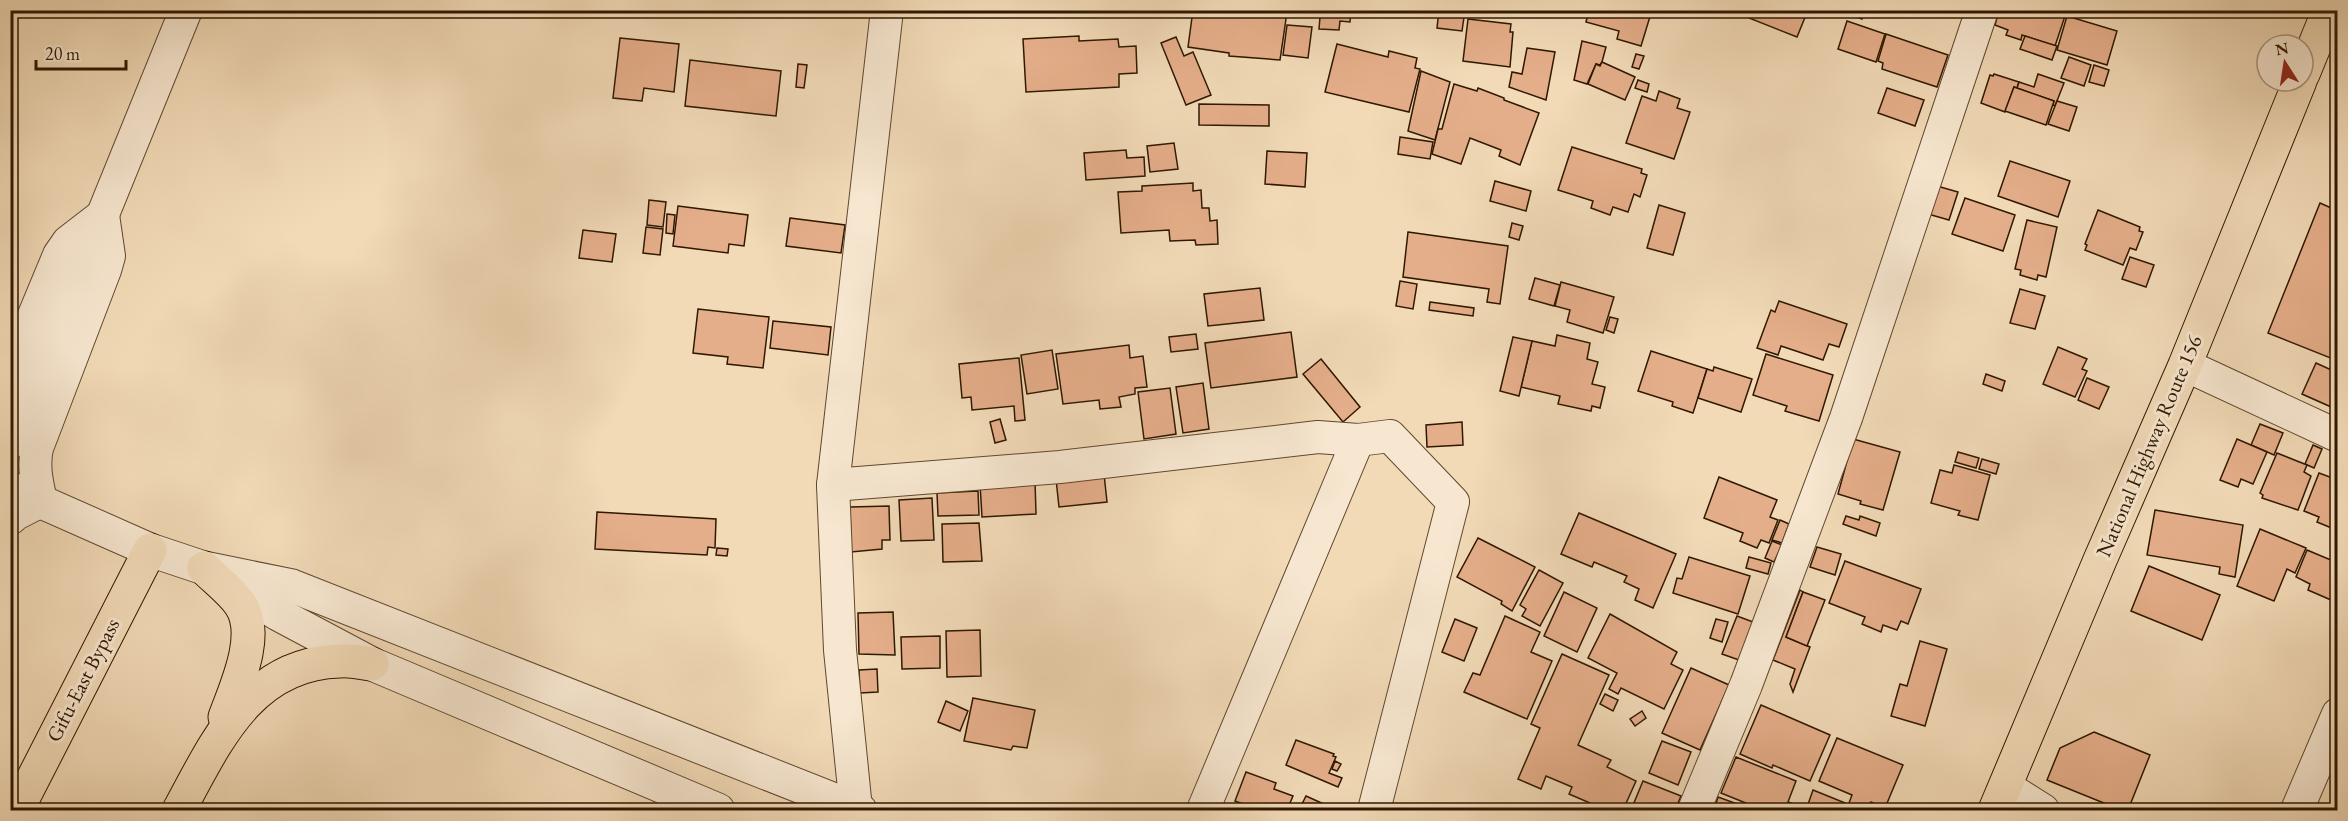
<svg xmlns="http://www.w3.org/2000/svg" width="2348" height="821" font-family="'EB Garamond',serif">
<style>
.building{fill:#e5ae8a;stroke:#2f1800;stroke-width:1.5}
.lines{fill:none;stroke-linecap:round;stroke-linejoin:round}
.minor-casing{stroke:#60482e;stroke-width:34}
.tertiary-casing{stroke:#60482e;stroke-width:35}
.trunk-casing{stroke:#2f1800;stroke-width:35}
.minor{stroke:#f7e7d0;stroke-width:32}
.tertiary{stroke:#f7e7d0;stroke-width:33}
.trunk{stroke:#f2dab7;stroke-width:33}
.labels{text-anchor:middle;stroke-width:6;stroke-linejoin:round;paint-order:stroke}
.street-label{font-size:21px;fill:#2f1800;stroke:#f7e7d0}
</style>
<rect width="100%" height="100%" fill="#f2dab7"/>
<filter id="stains"><feTurbulence type="fractalNoise" baseFrequency=".00333" numOctaves="4"/><feColorMatrix values="0 0 0 0 .2 0 0 0 0 .09 0 0 0 0 .02 0 0 0 .5 -.17"/></filter>
<radialGradient id="worn" r=".72"><stop offset=".6" stop-color="#630" stop-opacity="0"/><stop offset="1" stop-color="#630" stop-opacity=".3"/></radialGradient>
<g class="building">
<polygon points="849,10 875,10 874,16"/>
<polygon points="1103,10 1120,10 1106,16"/>
<polygon points="1193,10 1287,12 1280,60 1229,56 1229,53 1188,47"/>
<polygon points="1314,10 1351,10 1350,22 1340,21 1339,30 1319,29 1320,17 1314,17"/>
<polygon points="1439,10 1465,10 1462,31 1437,28"/>
<polygon points="1544,10 1559,10 1558,14 1544,13"/>
<polygon points="1589,10 1652,10 1641,46 1617,39 1619,31 1586,22"/>
<polygon points="1729,10 1808,10 1797,37"/>
<polygon points="1838,10 1865,10 1862,19"/>
<polygon points="1999,10 2048,10 2065,16 2055,46 2022,35 2021,40 2006,35 2008,30 1995,25"/>
<polygon points="2067,16 2117,31 2107,65 2057,50"/>
<polygon points="1468,19 1511,24 1510,32 1513,32 1510,67 1463,61"/>
<polygon points="1847,21 1885,34 1876,62 1838,49"/>
<polygon points="1287,25 1312,27 1308,58 1283,55"/>
<polygon points="1886,34 1948,55 1937,87 1882,69 1883,63 1878,61"/>
<polygon points="1079,36 1079,41 1118,39 1119,47 1136,46 1137,73 1119,74 1119,87 1026,92 1023,39"/>
<polygon points="2025,36 2057,46 2052,60 2020,49"/>
<polygon points="1176,37 1184,56 1193,52 1211,95 1186,105 1161,43"/>
<polygon points="620,38 679,44 674,92 644,88 642,101 613,98"/>
<polygon points="1582,41 1606,47 1602,62 1600,65 1596,64 1587,84 1574,80"/>
<polygon points="1337,44 1388,57 1389,51 1417,58 1415,68 1420,69 1409,112 1325,92"/>
<polygon points="1527,48 1555,52 1546,100 1509,87 1512,72 1522,74"/>
<polygon points="1636,54 1644,56 1639,69 1632,67"/>
<polygon points="2069,57 2091,65 2084,86 2061,78"/>
<polygon points="690,60 781,71 776,116 685,106"/>
<polygon points="1602,62 1635,77 1625,100 1588,84 1596,64 1600,66"/>
<polygon points="798,64 807,65 804,88 796,87"/>
<polygon points="2094,65 2109,70 2104,86 2089,82"/>
<polygon points="1421,71 1450,82 1435,140 1408,131"/>
<polygon points="1994,74 2019,82 2017,88 2014,87 2005,112 1981,103 1990,75 1993,76"/>
<polygon points="2038,74 2064,83 2055,106 2053,105 2054,101 2017,88 2019,82 2034,87"/>
<polygon points="1638,80 1649,84 1647,92 1635,88"/>
<polygon points="1454,84 1477,91 1478,88 1504,98 1504,100 1539,113 1520,165 1499,156 1501,150 1470,138 1461,164 1432,154 1438,129 1442,129"/>
<polygon points="2014,87 2054,101 2046,125 2005,111"/>
<polygon points="1887,88 1924,100 1915,126 1878,113"/>
<polygon points="1659,91 1680,99 1677,108 1690,112 1674,159 1626,143 1642,96 1656,101"/>
<polygon points="2057,101 2077,107 2069,131 2048,124"/>
<polygon points="1199,104 1269,105 1269,126 1199,125"/>
<polygon points="1400,137 1433,142 1430,159 1398,154"/>
<polygon points="1174,143 1178,169 1150,172 1147,146"/>
<polygon points="1572,147 1642,169 1641,173 1647,175 1640,197 1634,194 1628,212 1613,207 1610,215 1591,208 1593,201 1558,190"/>
<polygon points="1126,150 1127,158 1144,157 1145,176 1086,180 1084,153"/>
<polygon points="1267,151 1307,153 1305,187 1265,184"/>
<polygon points="2010,161 2070,181 2058,217 1998,196"/>
<polygon points="1495,181 1531,191 1526,211 1490,201"/>
<polygon points="1193,183 1193,191 1201,190 1202,208 1209,208 1210,221 1217,220 1218,244 1196,245 1195,240 1170,241 1169,230 1121,233 1118,192 1142,191 1142,186"/>
<polygon points="1937,186 1958,192 1949,220 1928,214"/>
<polygon points="1965,198 2015,215 2003,251 1952,234"/>
<polygon points="649,200 666,202 663,227 647,225"/>
<polygon points="2320,203 2338,211 2338,361 2268,333"/>
<polygon points="1659,205 1685,213 1673,255 1647,248"/>
<polygon points="678,206 748,215 744,246 729,244 728,253 673,246"/>
<polygon points="2098,210 2140,227 2139,231 2143,232 2136,250 2130,248 2123,265 2085,250 2087,245 2085,244"/>
<polygon points="667,214 675,215 673,234 666,233"/>
<polygon points="790,218 845,225 841,253 786,246"/>
<polygon points="2027,220 2057,227 2046,277 2038,275 2037,280 2020,275 2021,270 2015,269"/>
<polygon points="1512,223 1523,226 1519,240 1509,237"/>
<polygon points="646,227 663,229 660,255 643,253"/>
<polygon points="583,230 616,234 612,262 579,258"/>
<polygon points="1408,232 1508,246 1500,304 1487,302 1489,289 1403,277"/>
<polygon points="2130,257 2154,265 2146,287 2122,279"/>
<polygon points="1535,278 1560,285 1554,306 1529,299"/>
<polygon points="1400,281 1417,284 1413,309 1396,306"/>
<polygon points="1561,282 1614,297 1603,333 1567,322 1570,310 1555,306"/>
<polygon points="1260,288 1264,320 1208,326 1204,294"/>
<polygon points="2020,289 2045,296 2035,329 2010,323"/>
<polygon points="1779,301 1847,324 1839,347 1829,344 1823,360 1781,346 1778,355 1757,348 1771,310 1775,312"/>
<polygon points="1430,302 1474,308 1473,316 1429,310"/>
<polygon points="698,309 769,317 763,368 727,364 728,357 693,353"/>
<polygon points="1610,317 1618,319 1614,333 1606,330"/>
<polygon points="773,321 831,327 828,355 770,348"/>
<polygon points="1291,332 1297,377 1211,388 1205,343"/>
<polygon points="1196,334 1198,349 1171,352 1169,337"/>
<polygon points="1557,335 1590,343 1587,359 1598,362 1592,384 1605,387 1600,408 1592,406 1591,411 1558,404 1560,396 1521,387 1532,341 1555,346"/>
<polygon points="1513,337 1532,341 1519,396 1500,391"/>
<polygon points="1129,345 1130,358 1143,356 1147,387 1135,388 1135,394 1119,397 1121,407 1100,409 1099,400 1063,404 1056,354"/>
<polygon points="2058,347 2087,359 2082,369 2087,371 2075,397 2043,384"/>
<polygon points="1052,350 1058,389 1027,394 1021,355"/>
<polygon points="1651,351 1707,369 1693,413 1672,406 1673,402 1638,391"/>
<polygon points="1766,354 1833,375 1819,421 1785,411 1787,406 1753,395"/>
<polygon points="1019,358 1025,420 1015,421 1014,406 972,410 971,397 962,398 959,364"/>
<polygon points="1321,359 1360,407 1343,422 1303,374"/>
<polygon points="2316,363 2338,373 2338,410 2302,394"/>
<polygon points="1714,367 1752,379 1741,412 1698,398 1707,369 1713,371"/>
<polygon points="1986,374 2005,381 2002,391 1983,384"/>
<polygon points="2087,378 2109,387 2099,409 2078,400"/>
<polygon points="1203,383 1209,429 1183,433 1176,387"/>
<polygon points="1170,388 1176,434 1144,439 1138,392"/>
<polygon points="1000,419 1006,440 995,443 990,422"/>
<polygon points="1462,422 1463,445 1427,447 1426,425"/>
<polygon points="2260,424 2283,433 2274,455 2251,445"/>
<polygon points="1853,439 1900,452 1883,510 1860,504 1861,501 1838,494"/>
<polygon points="2237,439 2267,452 2253,484 2241,479 2238,487 2220,480"/>
<polygon points="2313,445 2322,449 2314,468 2305,464"/>
<polygon points="1958,452 1979,458 1976,468 1955,462"/>
<polygon points="2277,453 2307,465 2304,472 2311,476 2298,510 2262,498 2263,495 2260,493"/>
<polygon points="1982,459 1999,464 1996,474 1979,469"/>
<polygon points="1954,465 1990,475 1978,520 1958,515 1960,511 1931,503 1940,470 1952,473"/>
<polygon points="2319,473 2338,480 2338,521 2334,529 2317,522 2319,517 2304,511"/>
<polygon points="1104,474 1107,502 1059,507 1056,479"/>
<polygon points="1719,477 1777,500 1770,517 1778,520 1769,543 1761,540 1757,548 1740,541 1743,533 1704,518"/>
<polygon points="1035,481 1036,514 982,517 980,484"/>
<polygon points="978,491 979,515 938,516 937,493"/>
<polygon points="932,498 934,540 901,541 899,500"/>
<polygon points="889,506 890,540 882,540 882,549 851,552 850,507"/>
<polygon points="2155,510 2243,525 2235,577 2219,574 2220,567 2147,555"/>
<polygon points="597,512 716,519 715,548 708,547 707,555 595,549"/>
<polygon points="1579,513 1676,554 1653,608 1635,600 1639,589 1624,582 1627,576 1594,562 1592,567 1561,554"/>
<polygon points="1846,516 1859,520 1860,516 1880,523 1876,536 1843,524"/>
<polygon points="1780,520 1789,524 1782,543 1772,540"/>
<polygon points="979,523 982,561 943,562 942,524"/>
<polygon points="2260,529 2306,548 2295,573 2287,569 2274,601 2237,586"/>
<polygon points="1478,538 1535,567 1512,611 1501,604 1502,601 1457,577"/>
<polygon points="1772,541 1782,545 1774,562 1765,558"/>
<polygon points="1817,547 1841,554 1835,575 1810,567"/>
<polygon points="717,548 728,549 727,556 716,555"/>
<polygon points="2307,550 2338,563 2338,603 2308,590 2310,584 2296,577"/>
<polygon points="1689,557 1750,576 1738,614 1673,593 1677,578 1682,579"/>
<polygon points="1749,557 1771,563 1768,574 1746,568"/>
<polygon points="1845,561 1921,589 1908,624 1901,621 1897,630 1883,625 1881,632 1862,624 1865,617 1829,603"/>
<polygon points="2149,566 2220,595 2202,640 2131,611"/>
<polygon points="1539,570 1563,583 1540,626 1522,616 1526,609 1520,605"/>
<polygon points="1800,590 1803,592 1786,637 1810,647 1793,692 1790,684 1795,669 1773,660"/>
<polygon points="1564,592 1597,608 1577,652 1544,636"/>
<polygon points="1803,592 1825,600 1807,646 1786,637"/>
<polygon points="893,612 895,655 859,654 858,613"/>
<polygon points="1610,614 1677,652 1671,664 1683,670 1664,709 1621,688 1618,694 1609,689 1617,673 1588,658"/>
<polygon points="1505,616 1540,632 1531,652 1552,661 1527,719 1464,692 1473,673 1480,675"/>
<polygon points="1737,616 1753,622 1739,660 1722,654"/>
<polygon points="1455,619 1477,628 1464,661 1442,652"/>
<polygon points="1716,619 1728,622 1722,642 1710,638"/>
<polygon points="980,630 981,676 947,677 946,631"/>
<polygon points="940,636 940,668 902,669 901,637"/>
<polygon points="1920,641 1947,649 1925,726 1891,716 1900,684 1907,686"/>
<polygon points="1562,654 1609,675 1578,745 1611,760 1607,767 1636,781 1623,810 1597,810 1589,807 1590,803 1569,794 1572,787 1546,776 1541,789 1518,779 1540,728 1531,724"/>
<polygon points="1691,668 1729,685 1700,750 1662,733"/>
<polygon points="877,669 878,692 860,693 859,670"/>
<polygon points="1605,694 1618,700 1613,711 1600,704"/>
<polygon points="973,698 1035,710 1027,748 1013,746 1011,750 964,741"/>
<polygon points="946,701 968,711 960,731 938,722"/>
<polygon points="1761,705 1830,735 1810,781 1773,765 1772,768 1740,754"/>
<polygon points="1642,711 1646,718 1635,726 1630,719"/>
<polygon points="2094,732 2150,755 2128,810 2121,810 2047,780 2060,748"/>
<polygon points="1837,738 1903,765 1885,808 1871,802 1867,810 1849,803 1852,795 1819,781"/>
<polygon points="1296,740 1334,754 1333,756 1336,757 1329,773 1342,778 1338,787 1286,765"/>
<polygon points="1662,741 1691,752 1678,785 1649,773"/>
<polygon points="1736,757 1796,781 1788,802 1803,807 1801,810 1763,810 1721,793"/>
<polygon points="1335,761 1341,764 1337,771 1332,769"/>
<polygon points="1246,772 1276,783 1274,789 1293,796 1287,810 1259,810 1235,801"/>
<polygon points="1643,781 1681,796 1675,810 1631,810"/>
<polygon points="1813,790 1845,803 1842,810 1806,810"/>
<polygon points="1306,796 1337,810 1299,810"/>
<polygon points="1718,797 1740,805 1738,810 1714,810"/>
<polygon points="1844,804 1862,810 1842,810"/>
</g>
<g class="lines">
<defs>
<g id="minor">
<polyline points="2185,365 2338,436"/>
<path d="M10 373 59 255 68 242 103 215 109 256 105 270 37 448C33 467 37 483 41 501L16 514 10 519"/>
<polyline points="10,443 186,10"/>
<polyline points="833,485 1060,467 1318,437 1358,440 1390,436 1453,502 1374,810"/>
<polyline points="2005,786 2043,810"/>
<polyline points="856,809 840,650 833,485 887,10"/>
<polyline points="1203,810 1358,440"/>
<polyline points="1694,810 1746,685 1846,418 1982,10"/>
<polyline points="2297,810 2338,714"/>
</g>
<g id="tertiary">
<polyline points="10,488 150,550 204,568 292,586 860,810"/>
<polyline points="221,578 278,614 372,664 718,810"/>
</g>
<g id="trunk">
<polyline points="2303,74 2329,10"/>
<path d="M204 568C215 579 231 591 240 604 261 634 236 687 225 717"/>
<polyline points="17,810 150,550"/>
<path d="M179 810C216 742 250 663 340 661 351 660 362 663 372 664"/>
<polyline points="1995,810 2100,560 2185,365 2300,81"/>
</g>
</defs>
<use href="#minor" class="minor-casing"/>
<use href="#tertiary" class="tertiary-casing"/>
<use href="#trunk" class="trunk-casing"/>
<use href="#minor" class="minor"/>
<use href="#tertiary" class="tertiary"/>
<use href="#trunk" class="trunk"/>
</g>
<g class="labels">
<g class="street-label">
<text transform="translate(2149 446) rotate(-67)" y="7">National Highway Route 156</text>
<text transform="translate(83 680) rotate(-63)" y="7">Gifu-East Bypass</text>
</g>
</g>
<rect width="2348" height="821" fill="none" stroke="#f2dab7" stroke-width="36"/>
<rect x="12" y="12" width="2324" height="797" fill="none" stroke="#2f1800" stroke-width="3"/>
<rect x="18" y="18" width="2312" height="785" fill="none" stroke="#2f1800" stroke-width="1.5"/>
<g transform="translate(2285 63) rotate(348)"><circle r="28" fill="#f7e7d0" stroke="#a7947d" stroke-width="1.5"/>
<path d="M0-4.5L10 22L0 15L-10 22Z" fill="#8f2418"/>
<text y="-9" font-size="16" font-weight="bold" text-anchor="middle" fill="#2f1800">N</text>
</g>
<path d="M36 60v9h90v-9" fill="none" stroke="#2f1800" stroke-width="3"/>
<text x="45" y="60" font-size="18" fill="#2f1800" stroke="#f7e7d0" stroke-width="4.5" paint-order="stroke">20 m</text>
<rect width="100%" height="100%" filter="url(#stains)"/>
<rect width="100%" height="100%" fill="url(#worn)"/>
</svg>
